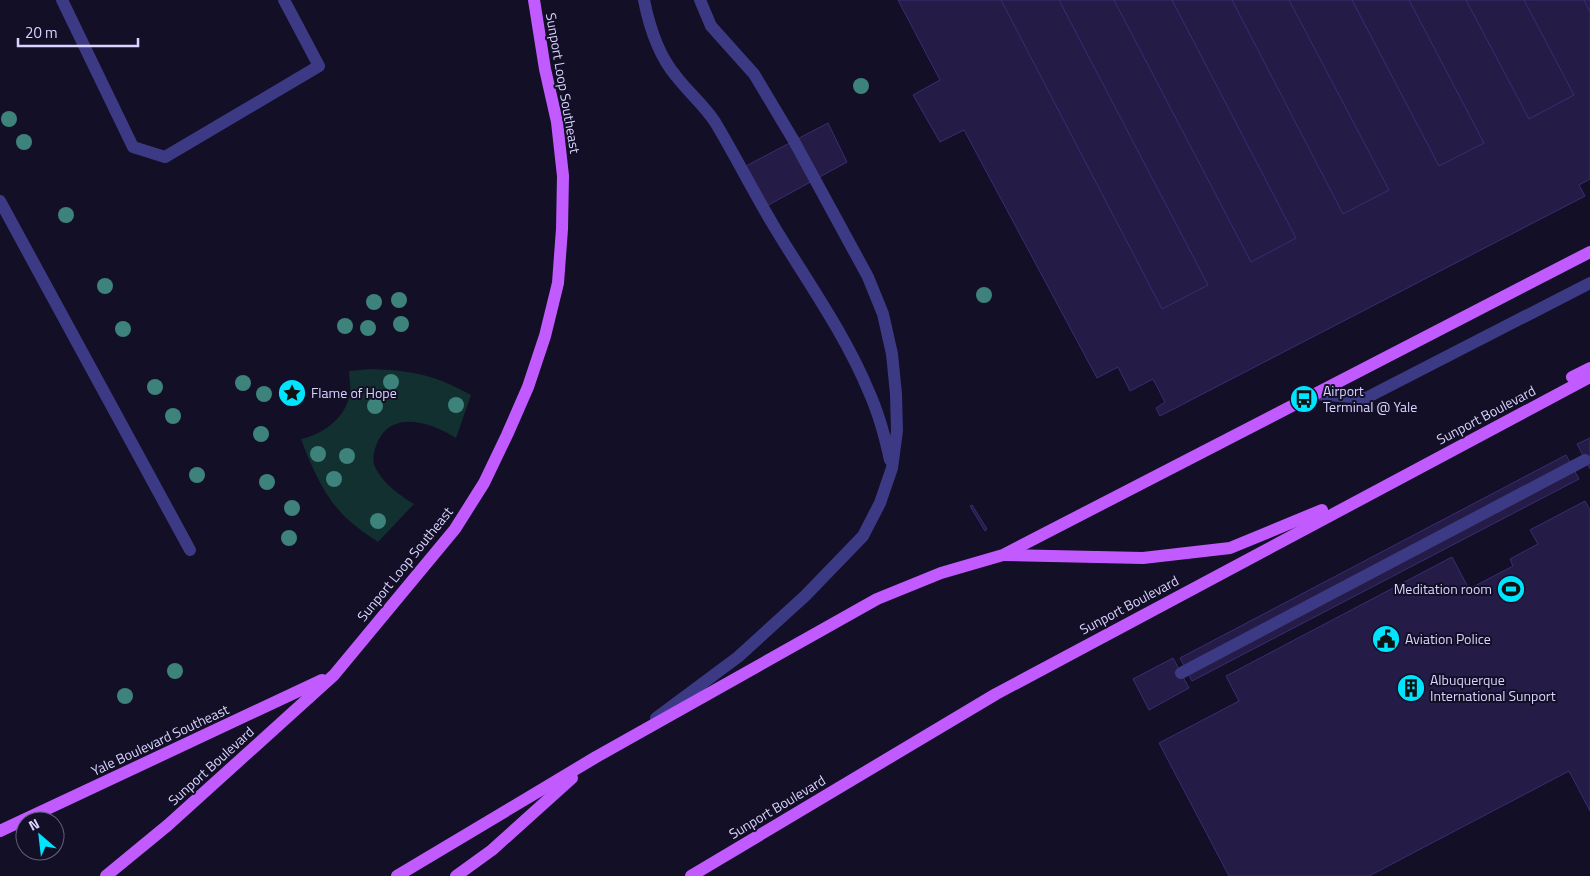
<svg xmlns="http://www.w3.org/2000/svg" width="1590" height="876" font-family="'Titillium Web',sans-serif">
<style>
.green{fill:#12302f}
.building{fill:#241b47;stroke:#3b2d73}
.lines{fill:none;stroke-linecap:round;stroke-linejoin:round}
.minor{stroke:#3d3a85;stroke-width:12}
.major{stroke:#c25bff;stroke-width:12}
.tree{fill:#3d827b}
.labels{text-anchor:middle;stroke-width:4;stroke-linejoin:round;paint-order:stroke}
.street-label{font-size:14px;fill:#d9d4ff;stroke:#130f26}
.poi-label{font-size:14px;fill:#d9d4ff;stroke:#130f26;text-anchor:start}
</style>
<rect width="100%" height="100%" fill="#130f26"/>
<path class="green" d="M371 369C395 370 420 372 442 381 452 385 462 390 471 395L456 438C433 423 393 409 378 441 375 448 372 456 374 464 380 481 399 495 414 504L378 542C369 536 360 530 352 523 327 503 312 469 301 439 324 434 347 417 350 392 351 385 349 378 349 371Z"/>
<g class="building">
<polygon points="898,0 1590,0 1590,179 1579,185 1585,196 1160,416 1156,408 1165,402 1153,379 1130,391 1118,367 1097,378 964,130 940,142 913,95 940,80"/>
<polygon points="1001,0 1059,0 1208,285 1162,309"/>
<polygon points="1114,0 1172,0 1296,238 1251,262"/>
<polygon points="1232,0 1289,0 1389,190 1343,214"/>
<polygon points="1352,0 1409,0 1484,143 1439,166"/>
<polygon points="1466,0 1524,0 1574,95 1529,119"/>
<polygon points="1584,0 1590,0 1590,12"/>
<polygon points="828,123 847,162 763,208 742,168"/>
<polygon points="1590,438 1590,469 1577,444"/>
<polygon points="1566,455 1579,479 1192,681 1180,658"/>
<polygon points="1585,501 1590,510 1590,811 1569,771 1369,876 1229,876 1159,743 1239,701 1226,676 1452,557 1469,589 1513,566 1510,559 1538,544 1530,530"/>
<polygon points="972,505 987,529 985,531 970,506"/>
<polygon points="1173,658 1189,688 1149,710 1133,679"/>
</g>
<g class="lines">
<g class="minor">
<polyline points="62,0 133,147 165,157 319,66 284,0"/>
<path d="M644 0C649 25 659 56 676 76 688 92 704 105 715 122 736 157 754 193 775 228 807 281 845 334 869 392 879 414 885 437 890 460"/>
<polyline points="0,201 190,550"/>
<polyline points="1315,394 1366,398 1590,283"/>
<polyline points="1181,673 1585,460"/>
<polyline points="656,718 738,657 805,596 863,536 880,503 892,468 897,431 896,394 892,354 883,314 868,277 794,141 754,74 711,26 700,0"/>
</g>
<g class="major">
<polyline points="1572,377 1590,368"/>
<polyline points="1005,555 1143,558 1230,548 1322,510"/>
<polyline points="0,831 322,680"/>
<polyline points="106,876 168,825 334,675 455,529 484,483 507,435 528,387 545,336 558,283 562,229 563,176 557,122 545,69 534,0"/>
<polyline points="397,876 596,757 877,599 941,573 1003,555 1590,252"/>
<polyline points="456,876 492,850 572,778"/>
<polyline points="691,876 996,694 1590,377"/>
</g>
</g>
<g class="tree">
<circle cx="861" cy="86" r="8"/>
<circle cx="9" cy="119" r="8"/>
<circle cx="24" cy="142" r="8"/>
<circle cx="66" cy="215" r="8"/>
<circle cx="105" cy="286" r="8"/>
<circle cx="984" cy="295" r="8"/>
<circle cx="399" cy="300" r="8"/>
<circle cx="374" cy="302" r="8"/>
<circle cx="401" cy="324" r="8"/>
<circle cx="345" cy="326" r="8"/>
<circle cx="368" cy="328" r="8"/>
<circle cx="123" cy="329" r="8"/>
<circle cx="391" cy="382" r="8"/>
<circle cx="243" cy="383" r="8"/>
<circle cx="155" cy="387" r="8"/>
<circle cx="264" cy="394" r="8"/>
<circle cx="456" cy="405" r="8"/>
<circle cx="375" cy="406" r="8"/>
<circle cx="173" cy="416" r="8"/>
<circle cx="261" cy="434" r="8"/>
<circle cx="318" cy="454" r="8"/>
<circle cx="347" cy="456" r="8"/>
<circle cx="197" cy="475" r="8"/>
<circle cx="334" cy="479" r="8"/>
<circle cx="267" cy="482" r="8"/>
<circle cx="292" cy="508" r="8"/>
<circle cx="378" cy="521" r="8"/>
<circle cx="289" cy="538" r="8"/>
<circle cx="175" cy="671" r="8"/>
<circle cx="125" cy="696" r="8"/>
</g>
<defs>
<symbol id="sight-disc" viewBox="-11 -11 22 22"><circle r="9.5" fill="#00e5ff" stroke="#130f26"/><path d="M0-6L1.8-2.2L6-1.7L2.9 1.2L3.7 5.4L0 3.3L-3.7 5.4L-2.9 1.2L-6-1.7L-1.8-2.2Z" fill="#111"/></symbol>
<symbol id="bus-disc" viewBox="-11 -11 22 22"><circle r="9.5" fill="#00e5ff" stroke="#130f26"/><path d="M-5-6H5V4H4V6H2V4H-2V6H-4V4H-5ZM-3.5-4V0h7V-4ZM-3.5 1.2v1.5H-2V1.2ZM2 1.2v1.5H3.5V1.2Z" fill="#111"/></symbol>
<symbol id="stadium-disc" viewBox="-11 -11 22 22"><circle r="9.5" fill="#00e5ff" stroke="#130f26"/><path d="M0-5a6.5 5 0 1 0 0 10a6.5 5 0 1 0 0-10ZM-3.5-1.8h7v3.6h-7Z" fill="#111"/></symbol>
<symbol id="civic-disc" viewBox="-11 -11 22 22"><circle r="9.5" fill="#00e5ff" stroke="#130f26"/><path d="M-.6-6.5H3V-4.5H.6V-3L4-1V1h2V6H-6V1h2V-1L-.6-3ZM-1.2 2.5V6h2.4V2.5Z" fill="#111"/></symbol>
<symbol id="building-disc" viewBox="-11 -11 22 22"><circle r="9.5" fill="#00e5ff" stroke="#130f26"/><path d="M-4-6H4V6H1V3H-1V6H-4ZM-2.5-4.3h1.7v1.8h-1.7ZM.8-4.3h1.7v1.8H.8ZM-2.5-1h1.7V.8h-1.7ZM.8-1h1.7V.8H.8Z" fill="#111"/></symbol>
</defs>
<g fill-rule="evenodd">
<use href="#sight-disc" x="276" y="377" width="32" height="32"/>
<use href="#bus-disc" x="1288" y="383" width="32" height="32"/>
<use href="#stadium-disc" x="1495" y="573" width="32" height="32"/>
<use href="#civic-disc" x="1370" y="623" width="32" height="32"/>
<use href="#building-disc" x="1395" y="672" width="32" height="32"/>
</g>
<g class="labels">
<g class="street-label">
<text transform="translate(563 83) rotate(80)" y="5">Sunport Loop Southeast</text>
<text transform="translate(1486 415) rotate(-28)" y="5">Sunport Boulevard</text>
<text transform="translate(405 564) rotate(-51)" y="5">Sunport Loop Southeast</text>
<text transform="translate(1129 605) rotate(-28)" y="5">Sunport Boulevard</text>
<text transform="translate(160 740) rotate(-25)" y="5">Yale Boulevard Southeast</text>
<text transform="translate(211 766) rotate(-42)" y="5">Sunport Boulevard</text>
<text transform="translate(777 807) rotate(-31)" y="5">Sunport Boulevard</text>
</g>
<g class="poi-label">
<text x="1323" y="396">Airport<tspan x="1323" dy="16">Terminal @ Yale</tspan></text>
<text x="311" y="398">Flame of Hope</text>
<text x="1492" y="594" text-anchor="end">Meditation room</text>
<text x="1405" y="644">Aviation Police</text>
<text x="1430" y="685">Albuquerque<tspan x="1430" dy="16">International Sunport</tspan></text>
</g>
</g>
<g transform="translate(40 836) rotate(332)"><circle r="24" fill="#130f26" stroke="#625e7d"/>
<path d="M0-4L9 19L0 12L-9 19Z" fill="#00e5ff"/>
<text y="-8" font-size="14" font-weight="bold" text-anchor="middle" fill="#d9d4ff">N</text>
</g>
<path d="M18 38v8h120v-8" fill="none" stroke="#d9d4ff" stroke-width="2.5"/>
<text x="25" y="38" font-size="15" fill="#d9d4ff" stroke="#130f26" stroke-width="4" paint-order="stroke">20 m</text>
</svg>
